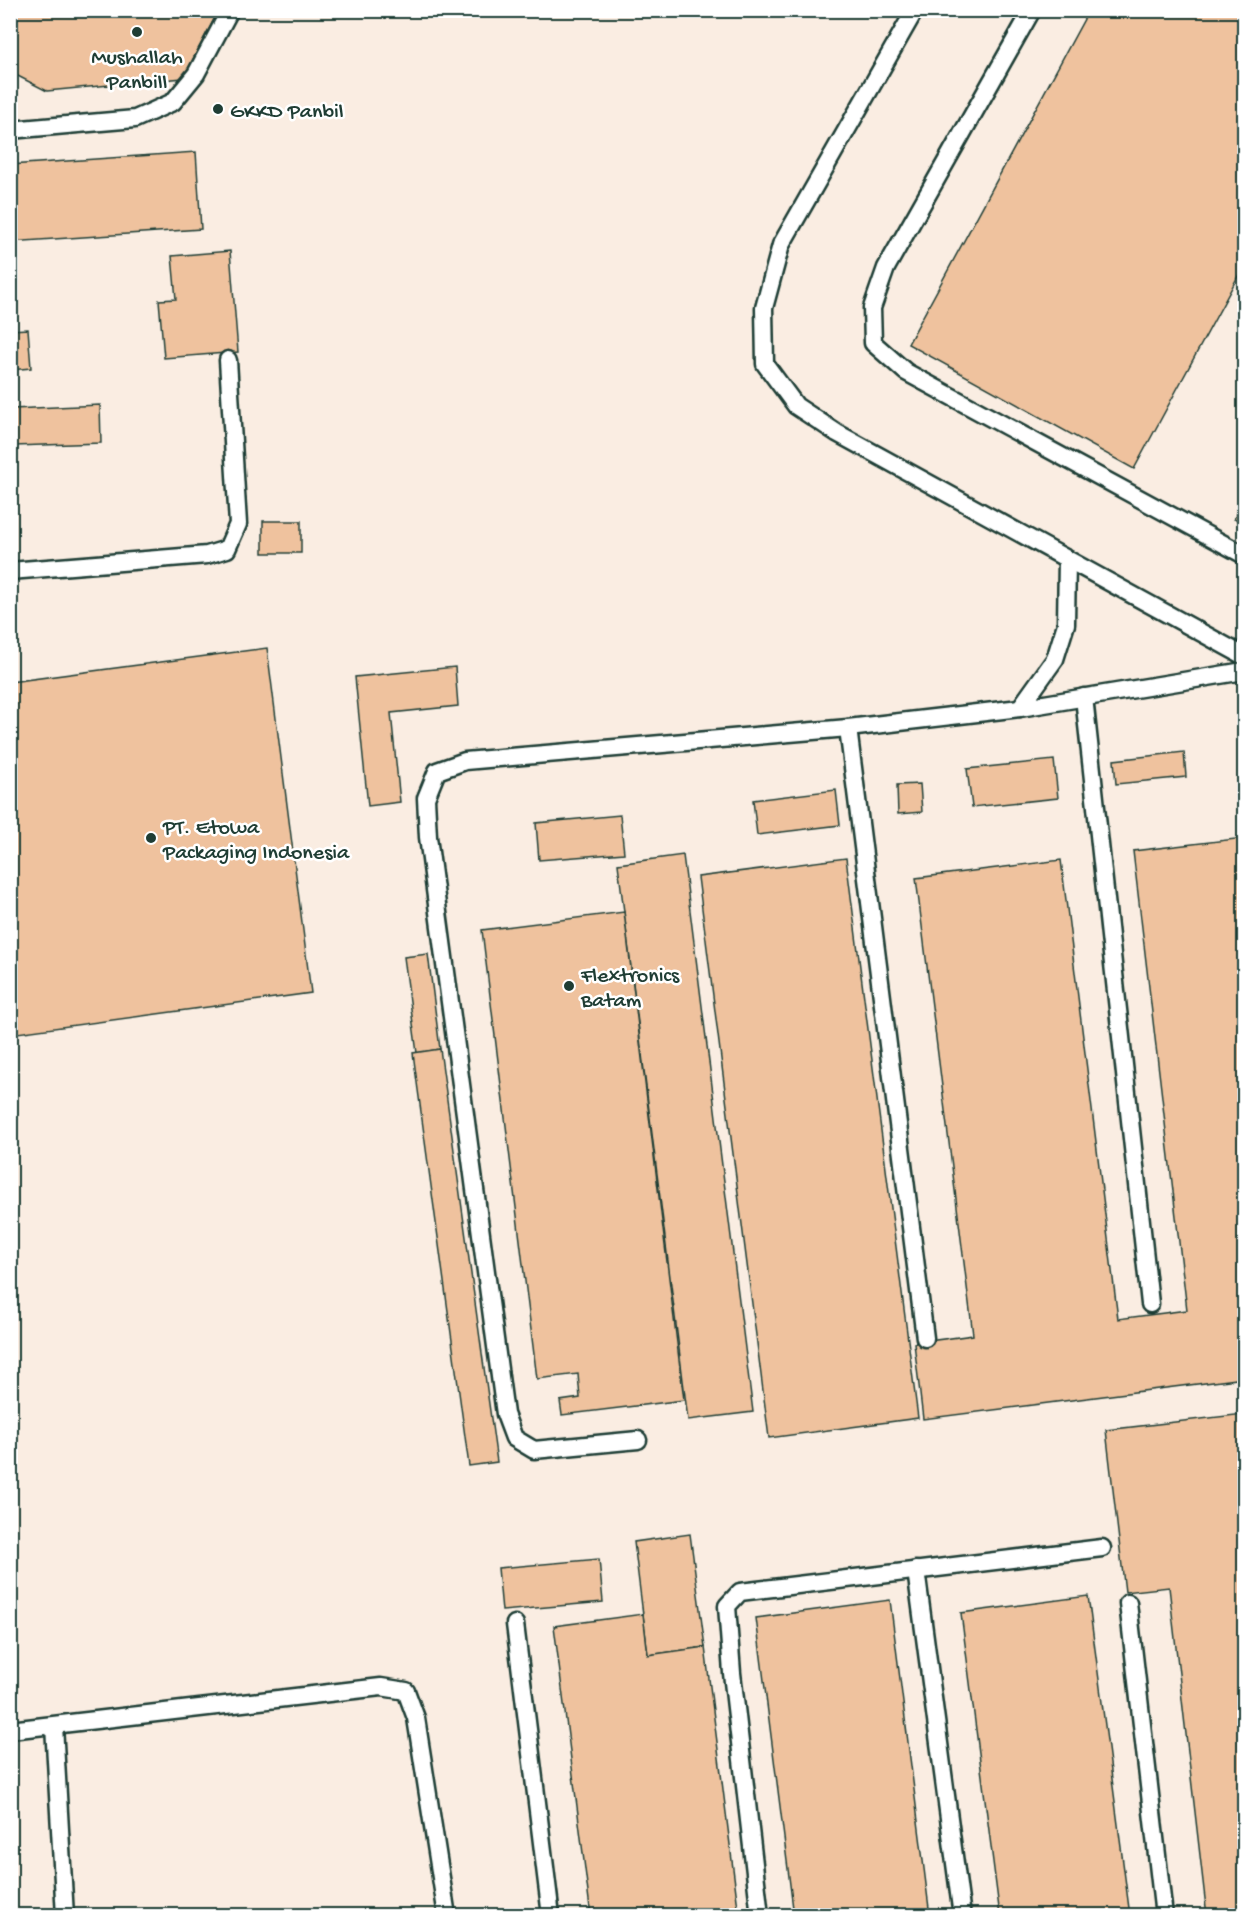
<svg xmlns="http://www.w3.org/2000/svg" width="1255" height="1926" font-family="'Gochi Hand',sans-serif">
<style>
.built{fill:#faede2}
.building{fill:#efc29e;stroke:#1f3d34;stroke-width:1.5}
.lines{fill:none;stroke-linecap:round;stroke-linejoin:round}
.lane-casing{stroke:#1f3d34;stroke-width:21}
.lane{stroke:#fff;stroke-width:16}
.poi-dot{fill:#1f3d34;stroke:#fff;stroke-width:2}
.labels{text-anchor:middle;stroke-width:5;stroke-linejoin:round;paint-order:stroke}
.poi-label{font-size:22px;fill:#1f3d34;stroke:#fff;text-anchor:start}
</style>
<rect width="100%" height="100%" fill="#fff"/>
<filter id="ink" filterUnits="userSpaceOnUse"><feTurbulence type="fractalNoise" baseFrequency=".0167" numOctaves="2"/><feDisplacementMap in="SourceGraphic" scale="12" xChannelSelector="R" yChannelSelector="G"/><feConvolveMatrix kernelMatrix="1 2 1 2 8 2 1 2 1" color-interpolation-filters="sRGB"/></filter>
<g filter="url(#ink)">
<rect class="built" x="11" y="11" width="1233" height="1904"/>
<g class="building">
<polygon points="10,10 219,10 183,78 47,91 10,72"/>
<polygon points="1089,10 1244,10 1244,265 1134,469 908,344"/>
<polygon points="196,152 201,229 10,242 10,165"/>
<polygon points="230,251 238,352 164,358 159,300 176,299 172,256"/>
<polygon points="28,329 31,368 10,370 10,330"/>
<polygon points="100,405 101,443 14,446 12,409"/>
<polygon points="1244,500 1244,524 1234,519"/>
<rect x="263" y="521" width="38" height="32"/>
<polygon points="267,648 311,993 10,1034 10,682"/>
<polygon points="455,667 458,706 391,713 400,802 368,806 355,677"/>
<polygon points="1184,752 1186,777 1116,784 1114,760"/>
<polygon points="1054,760 1058,798 972,807 967,769"/>
<polygon points="920,784 922,812 898,814 897,785"/>
<polygon points="836,790 840,825 757,835 753,800"/>
<polygon points="620,815 624,853 539,860 536,823"/>
<polygon points="1244,838 1244,1378 923,1419 914,1343 973,1335 916,878 1061,860 1118,1319 1187,1310 1133,851"/>
<polygon points="683,855 753,1412 688,1420 618,864"/>
<polygon points="846,858 918,1418 769,1438 698,877"/>
<polygon points="624,912 684,1400 562,1415 560,1401 580,1398 578,1374 537,1379 482,930"/>
<polygon points="428,954 440,1049 417,1053 404,957"/>
<polygon points="440,1049 497,1462 469,1466 413,1053"/>
<polygon points="1244,1414 1244,1916 1207,1916 1169,1587 1125,1592 1106,1430"/>
<polygon points="690,1534 705,1647 648,1655 634,1542"/>
<polygon points="599,1559 603,1602 502,1611 498,1568"/>
<polygon points="1088,1596 1130,1916 1000,1916 961,1613"/>
<polygon points="890,1600 930,1916 794,1916 756,1618"/>
<polygon points="643,1614 648,1655 705,1647 739,1916 591,1916 554,1626"/>
</g>
<g class="lines">
<defs>
<g id="lane">
<polyline points="915,10 781,245 764,308 765,364 796,406 837,433 1244,656"/>
<polyline points="1032,10 886,268 872,308 873,343 906,372 1244,555"/>
<polyline points="10,130 135,119 173,102 196,74 230,10"/>
<polyline points="10,571 207,555 227,549 238,524 228,360"/>
<polyline points="1084,697 1150,1304"/>
<polyline points="1020,708 1055,659 1066,624 1067,559"/>
<polyline points="848,728 925,1338"/>
<polyline points="638,1440 534,1450 514,1438 505,1414 428,837 426,798 437,771 465,761 848,728 1020,708 1244,671"/>
<polyline points="916,1570 962,1916"/>
<polyline points="1128,1603 1164,1916"/>
<polyline points="515,1624 551,1916"/>
<polyline points="54,1726 65,1916"/>
<polyline points="10,1730 381,1687 406,1691 416,1718 447,1916"/>
<polyline points="760,1916 732,1673 727,1606 740,1592 1102,1548"/>
</g>
</defs>
<use href="#lane" class="lane-casing"/>
<use href="#lane" class="lane"/>
</g>
</g>
<g class="poi-dot">
<circle cx="137" cy="32" r="6"/>
<circle cx="218" cy="109" r="6"/>
<circle cx="151" cy="838" r="6"/>
<circle cx="569" cy="986" r="6"/>
</g>
<g class="labels">
<g class="poi-label">
<text x="137" y="63" text-anchor="middle">Mushallah<tspan x="137" dy="25">Panbill</tspan></text>
<text x="230" y="117">GKKD Panbil</text>
<text x="163" y="833">PT. Etowa<tspan x="163" dy="25">Packaging Indonesia</tspan></text>
<text x="581" y="981">Flextronics<tspan x="581" dy="25">Batam</tspan></text>
</g>
</g>
<rect width="1255" height="1926" fill="none" stroke="#fff" stroke-width="36"/>
<rect x="18" y="18" width="1219" height="1890" fill="none" stroke="#1f3d34" stroke-width="2" filter="url(#ink)"/>
</svg>
